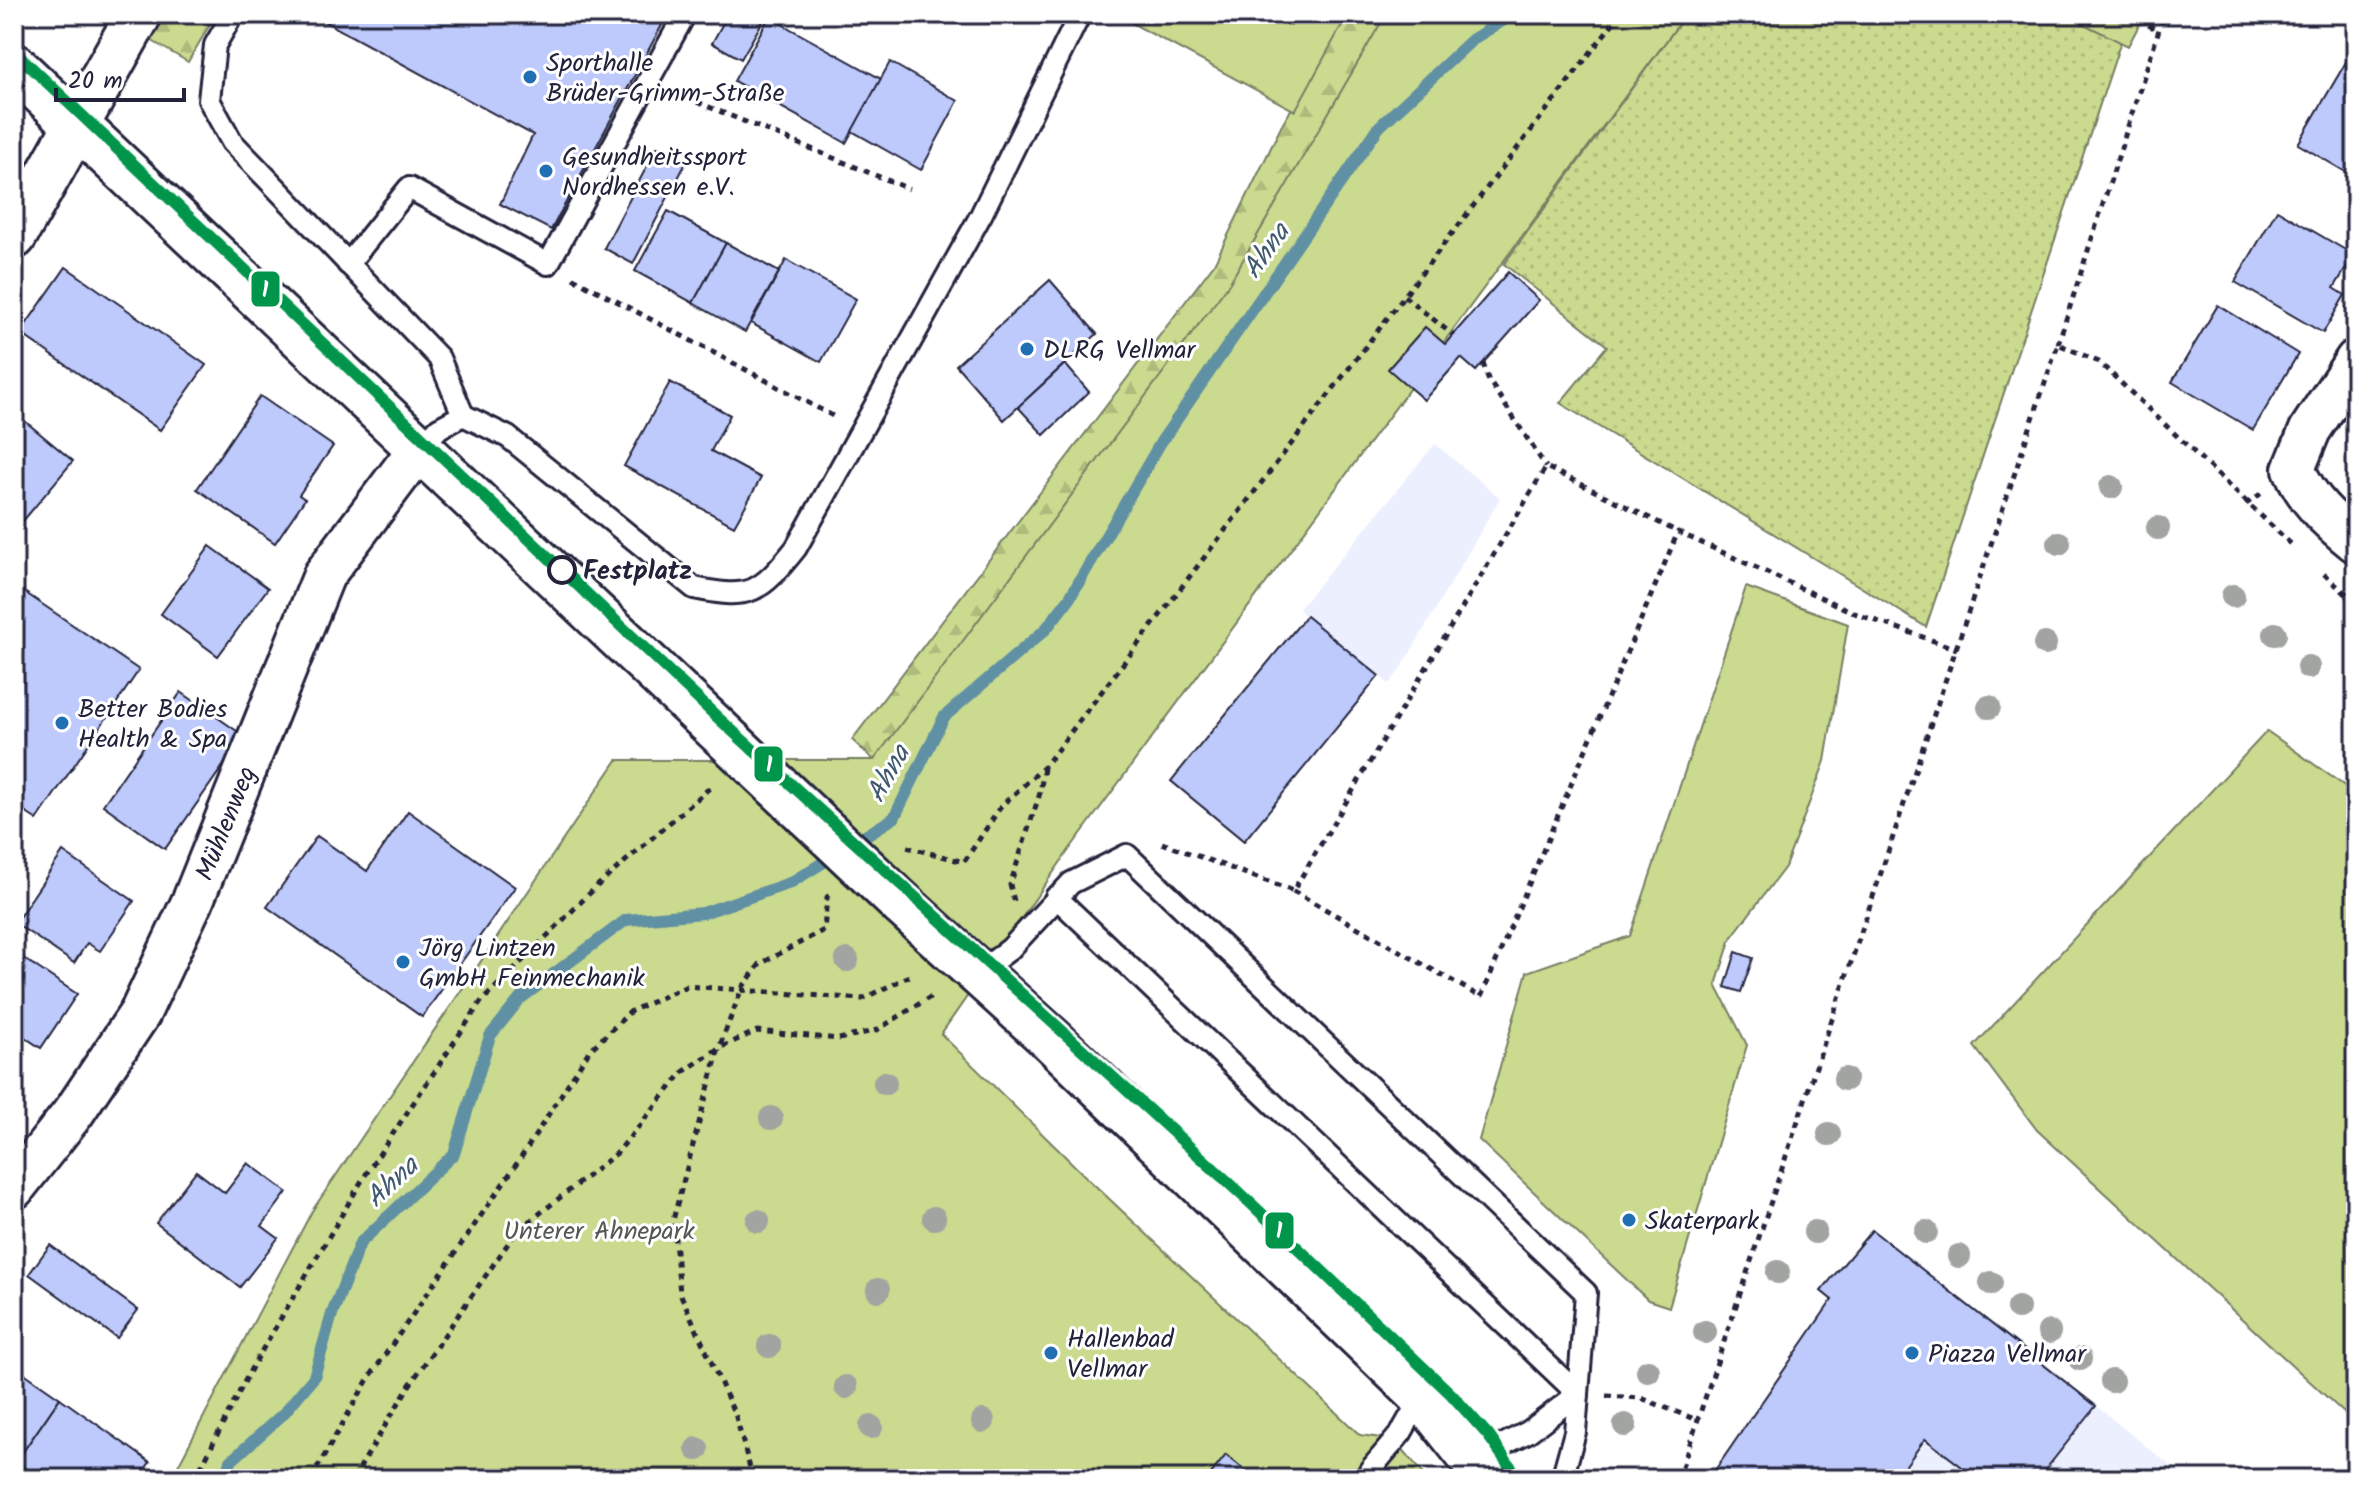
<svg xmlns="http://www.w3.org/2000/svg" width="2370" height="1493" font-family="Kalam,sans-serif">
<style>
.built{fill:#eceffe}
.grass{fill:url(#grass-dots);stroke:#767e64;stroke-width:2}
.forest{fill:url(#forest-firs);stroke:#767e64;stroke-width:2}
.park{fill:#cada8e;stroke:#767e64;stroke-width:2}
.lines{fill:none;stroke-linecap:round;stroke-linejoin:round}
.stream{stroke:#6090a3;stroke-width:12}
.building{fill:#becafb;stroke:#22223b;stroke-width:2}
.lane-casing{stroke:#22223b;stroke-width:26}
.street-casing{stroke:#22223b;stroke-width:46}
.secondary-casing{stroke:#22223b;stroke-width:50}
.path{stroke:#22223b;stroke-width:5;stroke-dasharray:6 6;stroke-linecap:butt}
.lane{stroke:#fff;stroke-width:20}
.street{stroke:#fff;stroke-width:40}
.secondary{stroke:#fff;stroke-width:44}
.secondary-bridge-casing{stroke:#22223b;stroke-width:50;stroke-linecap:butt}
.secondary-bridge{stroke:#fff;stroke-width:44}
.tram-1-casing{stroke:#fff;stroke-width:18}
.tram-1{stroke:#00954b;stroke-width:12}
.tree{fill:#a1a4a1}
.poi-dot{fill:#1f6fb2;stroke:#fff;stroke-width:3}
.stop-dot{fill:#fff;stroke:#22223b;stroke-width:4}
.labels{text-anchor:middle;stroke-width:6;stroke-linejoin:round;paint-order:stroke}
.poi-label{font-size:26px;fill:#22223b;stroke:#fff;text-anchor:start}
.stop-label{font-size:26px;font-weight:bold;fill:#22223b;stroke:#fff;text-anchor:start}
.street-label{font-size:26px;fill:#22223b;stroke:#fff}
.park-label{font-size:26px;fill:#545954;stroke:#fff}
.water-label{font-size:28px;font-style:italic;fill:#41596f;stroke:#fff}
.line-badge{stroke:#fff;stroke-width:3}
.badge-label{font-size:22px;text-anchor:middle;font-weight:bold;fill:#fff}
</style>
<defs>
<pattern id="grass-dots" width="8" height="8" patternUnits="userSpaceOnUse" patternTransform="scale(2)"><rect width="8" height="8" fill="#cada8e"/><path d="M2 2h.1M6 6h.1" fill="none" stroke="#adbb7b" stroke-width="1.8" stroke-linecap="round"/></pattern>
<pattern id="forest-firs" width="22" height="20" patternUnits="userSpaceOnUse" patternTransform="scale(2)"><rect width="22" height="20" fill="#cada8e"/><path d="M5 1l3.5 6h-7zM16 11l3.5 6h-7z" fill="#adbb7b"/></pattern>
</defs>
<rect width="100%" height="100%" fill="#fff"/>
<filter id="ink" filterUnits="userSpaceOnUse"><feTurbulence type="fractalNoise" baseFrequency=".0125" numOctaves="2"/><feDisplacementMap in="SourceGraphic" scale="16" xChannelSelector="R" yChannelSelector="G"/><feConvolveMatrix kernelMatrix="1 2 1 2 8 2 1 2 1" color-interpolation-filters="sRGB"/></filter>
<g filter="url(#ink)">
<g class="built">
<polygon points="1435,444 1500,498 1402,667 1389,684 1379,676 1244,841 1171,781 1305,616 1299,609"/>
<polygon points="2096,1406 2162,1459 2189,1479 2038,1479"/>
<polygon points="1926,1440 1978,1479 1896,1479"/>
</g>
<polygon class="grass" points="1686,14 2066,14 2121,41 1926,627 1560,403 1607,346 1504,264"/>
<g class="forest">
<polygon points="160,14 216,14 188,62 147,38"/>
<polygon points="1346,14 1567,14 874,760 852,740 1214,264 1281,127"/>
</g>
<g class="park">
<polygon points="1115,14 1348,14 1295,111"/>
<polygon points="1386,14 1686,14 1069,850 941,1034 1086,1177 1360,1435 1395,1440 1428,1479 171,1479 312,1211 617,760 874,760 1229,284"/>
<polygon points="2064,14 2145,14 2128,46"/>
<polygon points="1746,587 1848,624 1825,761 1785,867 1731,938 1716,985 1747,1045 1669,1307 1648,1300 1479,1140 1527,972 1630,936"/>
<polygon points="2267,731 2356,794 2356,1424 2037,1130 1974,1046"/>
</g>
<g class="lines">
<g class="stream">
<polyline points="852,844 894,818 944,717 1046,629 1069,599 1161,442 1379,127 1473,39 1514,14"/>
<polyline points="226,1479 231,1461 283,1414 314,1377 332,1314 360,1243 454,1154 490,1036 520,999 626,920 703,913 790,883 837,854"/>
</g>
</g>
<g class="building">
<polygon points="322,14 668,14 551,230 500,204 533,135 320,19"/>
<polygon points="728,14 767,14 741,59 712,43"/>
<polygon points="769,17 881,79 846,143 734,81"/>
<polygon points="2356,45 2356,178 2298,144"/>
<polygon points="890,62 958,101 921,170 852,131"/>
<polygon points="657,147 686,163 633,264 604,248"/>
<polygon points="2277,210 2354,255 2334,288 2345,295 2323,333 2235,282"/>
<polygon points="668,211 726,243 693,303 635,271"/>
<polygon points="726,243 779,272 745,332 693,303"/>
<polygon points="786,260 856,299 821,362 751,323"/>
<polygon points="66,267 206,365 160,430 20,333"/>
<polygon points="1508,272 1539,300 1476,371 1461,358 1424,400 1388,369 1425,327 1445,344"/>
<polygon points="1050,280 1097,334 1004,420 956,365"/>
<polygon points="2218,305 2298,354 2253,430 2172,382"/>
<polygon points="1065,364 1089,392 1044,435 1018,407"/>
<polygon points="670,382 730,415 711,451 761,478 734,526 624,466"/>
<polygon points="260,396 333,446 299,495 305,499 275,543 197,489"/>
<polygon points="14,412 73,461 23,521 14,513"/>
<polygon points="2356,471 2356,493 2346,487"/>
<polygon points="210,546 268,588 218,656 161,614"/>
<polygon points="14,585 139,670 37,820 14,805"/>
<polygon points="1306,616 1379,676 1244,841 1171,781"/>
<polygon points="181,692 244,736 165,849 103,805"/>
<polygon points="408,811 515,887 422,1017 267,907 317,836 367,871"/>
<polygon points="63,852 134,901 100,951 87,943 74,963 15,923"/>
<polygon points="14,952 77,994 41,1048 14,1030"/>
<polygon points="1736,952 1753,958 1741,992 1725,987"/>
<polygon points="248,1163 287,1192 262,1226 278,1238 240,1287 156,1223 196,1171 225,1193"/>
<polygon points="1872,1230 2096,1406 2038,1479 1978,1479 1925,1439 1896,1479 1709,1479 1832,1300 1821,1291"/>
<polygon points="50,1245 138,1310 117,1338 29,1274"/>
<polygon points="14,1366 60,1398 16,1462 14,1460"/>
<polygon points="60,1398 150,1462 138,1479 41,1479 16,1462"/>
<polygon points="1226,1455 1256,1479 1207,1479"/>
</g>
<g class="lines">
<defs>
<g id="lane">
<polyline points="233,14 215,45 209,100 232,142 439,358 463,415 439,428 418,450"/>
<polyline points="348,264 409,188 548,264 685,14"/>
<path d="M463 415 508 437 694 588C751 600 760 593 796 548L981 215 1078 18"/>
<polyline points="1056,897 1578,1394 1528,1432 1473,1460"/>
<polyline points="978,973 1010,949 1071,883 1127,855 1586,1293 1575,1432 1562,1479"/>
<polyline points="1373,1479 1370,1470 1401,1433 1422,1396"/>
</g>
<g id="street">
<path d="M2356 360 2310 430 2294 469C2308 501 2329 520 2356 542"/>
<polyline points="14,1188 74,1112 140,1013 193,900 324,575 418,450"/>
</g>
<g id="secondary">
<polyline points="14,66 776,785"/>
<polyline points="14,236 139,14"/>
<polyline points="902,904 1052,1040 1422,1396 1473,1460 1482,1479"/>
</g>
</defs>
<use href="#lane" class="lane-casing"/>
<use href="#street" class="street-casing"/>
<use href="#secondary" class="secondary-casing"/>
<g class="path">
<polyline points="2127,14 2158,30"/>
<polyline points="675,93 909,189"/>
<polyline points="573,278 833,416"/>
<polyline points="1404,296 1453,335"/>
<polyline points="2058,344 2164,14"/>
<polyline points="1483,363 1488,379 1546,467"/>
<polyline points="2246,504 2262,493"/>
<polyline points="2324,574 2356,603"/>
<polyline points="1162,843 1293,891 1546,467 1678,532"/>
<polyline points="907,847 964,862 1002,805 1044,767 1620,14"/>
<polyline points="1293,891 1481,997 1678,532 1857,614 1957,649"/>
<polyline points="1014,901 1010,885 1040,793 1044,768"/>
<polyline points="1606,1396 1641,1398 1697,1420"/>
<polyline points="14,1471 26,1479"/>
<polyline points="195,1479 251,1369 364,1177 481,1002 597,886 713,785"/>
<polyline points="311,1479 367,1381 522,1156 589,1051 631,1011 687,986 862,999 914,974"/>
<polyline points="353,1479 409,1386 516,1232 617,1153 683,1072 719,1048 757,1031 839,1039 877,1030 932,996"/>
<polyline points="753,1479 736,1417 680,1293 673,1220 719,1048 742,988 760,964 824,930 827,897 830,895"/>
<polyline points="1678,1479 2058,344 2099,362 2293,546"/>
<polyline points="1972,1479 1974,1476"/>
</g>
<use href="#lane" class="lane"/>
<use href="#street" class="street"/>
<use href="#secondary" class="secondary"/>
<defs>
<polyline id="secondary-bridge" points="776,785 902,904"/>
</defs>
<use href="#secondary-bridge" class="secondary-bridge-casing"/>
<use href="#secondary-bridge" class="secondary-bridge"/>
<defs>
<polyline id="tram-1" points="14,51 716,716 1240,1193 1451,1394 1488,1435 1519,1479"/>
</defs>
<use href="#tram-1" class="tram-1-casing"/>
<use href="#tram-1" class="tram-1"/>
</g>
<g class="tree">
<circle cx="2111" cy="487" r="12"/>
<circle cx="2158" cy="528" r="12"/>
<circle cx="2059" cy="543" r="12"/>
<circle cx="2233" cy="596" r="12"/>
<circle cx="2275" cy="634" r="12"/>
<circle cx="2045" cy="644" r="12"/>
<circle cx="2308" cy="667" r="12"/>
<circle cx="1989" cy="707" r="12"/>
<circle cx="847" cy="960" r="12"/>
<circle cx="1845" cy="1079" r="12"/>
<circle cx="885" cy="1083" r="12"/>
<circle cx="771" cy="1118" r="12"/>
<circle cx="1829" cy="1134" r="12"/>
<circle cx="934" cy="1218" r="12"/>
<circle cx="758" cy="1221" r="12"/>
<circle cx="1815" cy="1232" r="12"/>
<circle cx="1926" cy="1232" r="12"/>
<circle cx="1959" cy="1256" r="12"/>
<circle cx="1778" cy="1272" r="12"/>
<circle cx="1991" cy="1283" r="12"/>
<circle cx="878" cy="1290" r="12"/>
<circle cx="2018" cy="1308" r="12"/>
<circle cx="1705" cy="1332" r="12"/>
<circle cx="2049" cy="1332" r="12"/>
<circle cx="769" cy="1346" r="12"/>
<circle cx="2080" cy="1359" r="12"/>
<circle cx="1648" cy="1371" r="12"/>
<circle cx="2112" cy="1381" r="12"/>
<circle cx="846" cy="1387" r="12"/>
<circle cx="983" cy="1421" r="12"/>
<circle cx="1625" cy="1425" r="12"/>
<circle cx="871" cy="1427" r="12"/>
<circle cx="697" cy="1449" r="12"/>
</g>
</g>
<g class="poi-dot">
<circle cx="530" cy="77" r="8"/>
<circle cx="546" cy="171" r="8"/>
<circle cx="1027" cy="349" r="8"/>
<circle cx="62" cy="723" r="8"/>
<circle cx="403" cy="962" r="8"/>
<circle cx="1629" cy="1220" r="8"/>
<circle cx="1051" cy="1353" r="8"/>
<circle cx="1912" cy="1353" r="8"/>
</g>
<circle class="stop-dot" cx="562" cy="570" r="13"/>
<g class="labels">
<g class="poi-label">
<text x="546" y="71">Sporthalle<tspan x="546" dy="30">Brüder-Grimm-Straße</tspan></text>
<text x="562" y="165">Gesundheitssport<tspan x="562" dy="30">Nordhessen e.V.</tspan></text>
<text x="1043" y="358">DLRG Vellmar</text>
<text x="78" y="717">Better Bodies<tspan x="78" dy="30">Health &amp; Spa</tspan></text>
<text x="419" y="956">Jörg Lintzen<tspan x="419" dy="30">GmbH Feinmechanik</tspan></text>
<text x="1645" y="1229">Skaterpark</text>
<text x="1067" y="1347">Hallenbad<tspan x="1067" dy="30">Vellmar</tspan></text>
<text x="1928" y="1362">Piazza Vellmar</text>
</g>
<g class="stop-label">
<text x="583" y="579">Festplatz</text>
</g>
<g class="street-label">
<text transform="translate(225 823) rotate(-68)" y="9">Mühlenweg</text>
</g>
<g class="park-label">
<text x="599" y="1239">Unterer Ahnepark</text>
</g>
<g class="water-label">
<text transform="translate(1265 250) rotate(-55)" y="10">Ahna</text>
<text transform="translate(887 773) rotate(-61)" y="10">Ahna</text>
<text transform="translate(391 1181) rotate(-43)" y="10">Ahna</text>
</g>
</g>
<g class="line-badge">
<rect x="250" y="270" width="31" height="38" rx="8" fill="#00954b"/>
<rect x="753" y="745" width="31" height="38" rx="8" fill="#00954b"/>
<rect x="1264" y="1211" width="31" height="39" rx="8" fill="#00954b"/>
</g>
<g class="badge-label">
<text x="265" y="297">1</text>
<text x="769" y="772">1</text>
<text x="1279" y="1238">1</text>
</g>
<rect width="2370" height="1493" fill="none" stroke="#fff" stroke-width="48"/>
<rect x="24" y="24" width="2322" height="1445" fill="none" stroke="#22223b" stroke-width="3" filter="url(#ink)"/>
<path d="M56 88v12h128v-12" fill="none" stroke="#22223b" stroke-width="4"/>
<text x="68" y="88" font-size="24" fill="#22223b" stroke="#ffffff" stroke-width="6" paint-order="stroke">20 m</text>
</svg>
